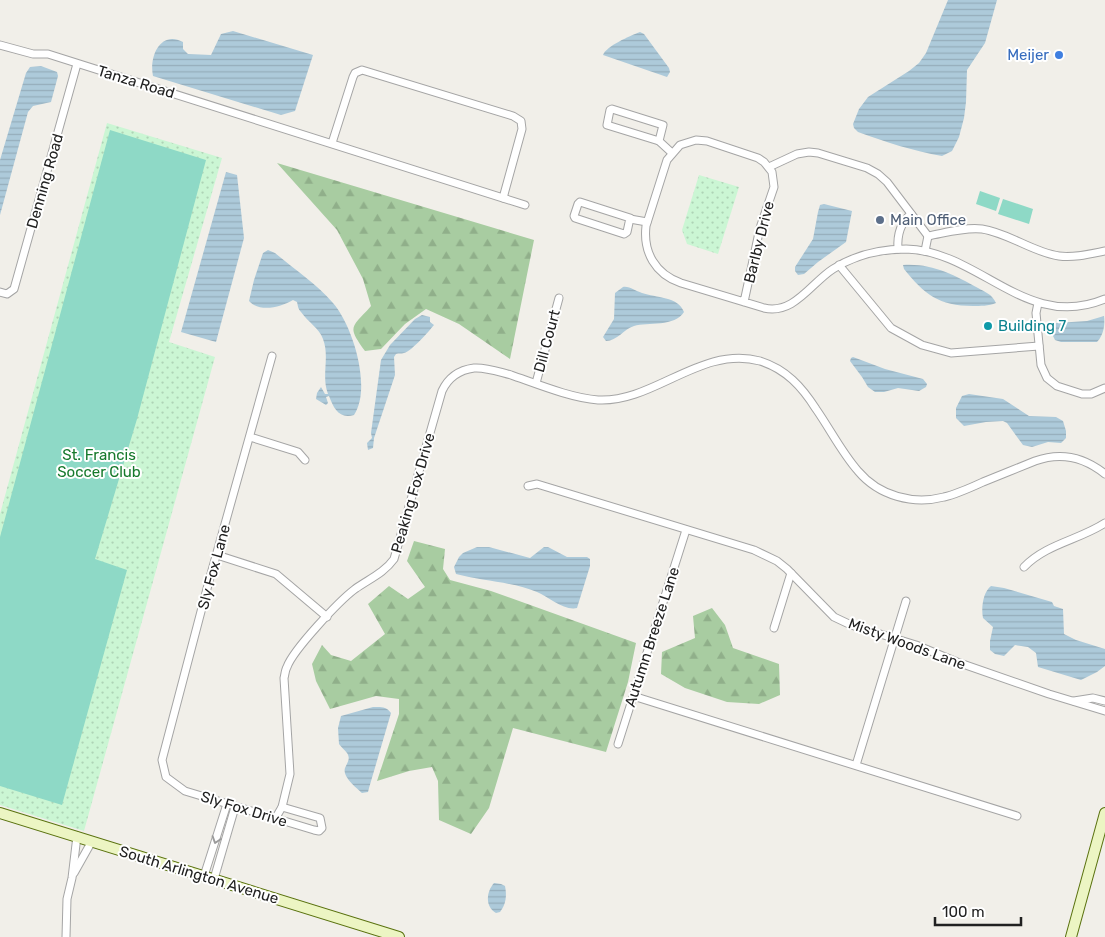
<svg xmlns="http://www.w3.org/2000/svg" width="1105" height="937" font-family="Rubik,sans-serif">
<style>
.forest{fill:url(#forest-firs)}
.park{fill:url(#park-dots)}
.pitch{fill:#8ed9c6}
.water{fill:url(#water-rules)}
.lines{fill:none;stroke-linecap:round;stroke-linejoin:round}
.street-casing{stroke:#a5a5a5;stroke-width:9}
.secondary-casing{stroke:#5a720f;stroke-width:12}
.street{stroke:#fff;stroke-width:7}
.secondary{stroke:#ecf5c3;stroke-width:10}
.oneway{stroke:#9b9b9b}
.shop-dot{fill:#3f7fe0;stroke:#fff;stroke-width:2}
.service-dot{fill:#5c6f8a;stroke:#fff;stroke-width:2}
.culture-dot{fill:#0f9aa8;stroke:#fff;stroke-width:2}
.labels{text-anchor:middle;stroke-width:4;stroke-linejoin:round;paint-order:stroke}
.shop-label{font-size:15px;fill:#366cbe;stroke:#fff;text-anchor:end}
.street-label{font-size:15px;fill:#212121;stroke:#fff}
.service-label{font-size:15px;fill:#4e5e75;stroke:#fff;text-anchor:start}
.culture-label{font-size:15px;fill:#0d838f;stroke:#fff;text-anchor:start}
.park-label{font-size:15px;fill:#16792c;stroke:#fff}
</style>
<defs>
<pattern id="forest-firs" width="22" height="20" patternUnits="userSpaceOnUse" patternTransform="scale(1.25)"><rect width="22" height="20" fill="#a8cca1"/><path d="M5 1l3.5 6h-7zM16 11l3.5 6h-7z" fill="#90af8a"/></pattern>
<pattern id="park-dots" width="8" height="8" patternUnits="userSpaceOnUse" patternTransform="scale(1.25)"><rect width="8" height="8" fill="#cbf6d4"/><path d="M2 2h.1M6 6h.1" fill="none" stroke="#aed3b6" stroke-width="1.8" stroke-linecap="round"/></pattern>
<pattern id="water-rules" width="6" height="5" patternUnits="userSpaceOnUse" patternTransform="scale(1.25)"><rect width="6" height="5" fill="#adcada"/><path d="M0 2.5h6" fill="none" stroke="#95adbb"/></pattern>
</defs>
<rect width="100%" height="100%" fill="#f1efe9"/>
<g class="forest">
<path d="M277 163 534 240 510 359 459 324 426 309 405 324 381 349 365 351C346 325 352 328 371 306L363 279 337 230Z"/>
<polygon points="414,541 445,549 443,569 450,580 491,591 636,643 628,682 606,752 513,728 489,808 471,834 439,820 438,781 432,767 409,771 377,781 399,714 399,699 376,696 330,709 316,681 312,664 322,645 331,655 351,661 385,634 368,604 389,586 408,599 425,587 407,561"/>
<polygon points="712,608 725,625 733,648 779,664 780,695 759,704 727,702 685,688 661,674 662,652 695,638 693,616"/>
</g>
<g class="park">
<polygon points="107,123 222,158 169,342 215,357 84,831 0,805 0,514"/>
<polygon points="699,175 739,187 718,254 687,244 682,230"/>
</g>
<g class="pitch">
<polygon points="110,130 206,160 137,419 95,559 127,570 62,805 0,786 0,537"/>
<polygon points="980,191 1000,198 996,211 976,204"/>
<polygon points="1003,199 1033,209 1029,224 998,214"/>
</g>
<g class="water">
<path d="M948 0H997L985 43 967 70 966 102 964 118 959 137 952 151 942 156C913 151 886 142 858 132L854 128 853 124 859 109 868 97 909 71 919 63 926 53Z"/>
<path d="M233 31 313 55 295 111 281 115 153 76C149 57 160 30 183 42V49L188 54 211 55 221 34Z"/>
<path d="M640 32 644 34 669 68 670 72 667 77 603 55C606 46 630 36 640 32Z"/>
<polygon points="41,66 57,72 58,76 51,102 33,106 28,112 0,215 0,160 26,73 30,67"/>
<polygon points="226,172 237,175 244,238 216,342 181,332"/>
<polygon points="824,204 852,211 846,242 818,262 804,274 798,275 795,271 795,267 813,239 818,212 820,205"/>
<path d="M268 250 275 253C294 269 317 284 333 303 353 326 372 388 354 415 339 419 334 409 329 396L326 397 328 403 326 405 316 399 317 393 321 387 325 394H328C321 376 330 357 323 339 319 328 308 322 301 312 298 309 298 306 297 302L293 300C281 307 260 313 249 301L254 280 263 253Z"/>
<path d="M903 265C932 263 954 275 978 288 985 292 992 294 996 303 989 306 980 306 973 306 939 306 924 294 904 269Z"/>
<path d="M623 287C630 286 635 291 642 293 656 298 678 296 684 312 675 327 648 322 634 326 624 329 617 341 606 341L603 337 614 319 615 293Z"/>
<path d="M422 315 430 317V322L434 325C429 331 412 351 404 353 401 354 399 353 396 354L394 357 395 375 374 438 373 448 368 450 367 443 372 438 371 433 381 360 390 345 415 319Z"/>
<path d="M1104 316C1105 324 1104 335 1097 342H1061L1055 340 1053 336V327L1056 323 1087 321Z"/>
<polygon points="853,357 885,369 923,379 927,384 926,387 919,391 898,388 884,392 875,392 868,387 862,377 850,361 851,358"/>
<polygon points="969,394 1003,399 1029,416 1056,417 1063,421 1066,431 1066,438 1061,443 1048,442 1032,447 1023,445 1007,423 1003,421 986,422 964,426 956,418 956,408 962,396"/>
<path d="M477 547H489L530 558 544 547H548L567 557H587L590 559V566L577 608C564 611 549 597 537 592 514 582 482 581 456 574L454 567 459 557 463 553Z"/>
<path d="M991 586 1004 588 1052 602 1054 606 1063 609 1064 634 1076 640 1105 649V666L1097 672 1081 680 1038 667 1036 653 1028 647 1015 645 1004 656 995 654 990 650V641L993 627 983 618C981 608 983 592 991 586Z"/>
<path d="M373 707C381 707 386 706 391 713L369 788 368 792 362 793C357 788 342 777 345 768 347 763 351 759 347 753 345 750 342 748 339 744L338 728 341 716Z"/>
<path d="M494 883 501 884 505 886C507 896 506 904 500 912L496 913C485 907 486 892 494 883Z"/>
</g>
<g class="lines">
<defs>
<g id="street">
<polyline points="0,45 33,54 48,54 525,205"/>
<polygon points="612,109 663,125 659,141 607,125 610,110"/>
<polyline points="659,141 672,153"/>
<polyline points="332,143 353,77 355,73 362,70 513,116 521,121 522,129 503,198"/>
<polyline points="769,167 797,154 809,152 818,153 867,168 878,174 887,182 928,236"/>
<polygon points="580,202 630,218 627,232 624,234 575,218 574,216 578,204"/>
<polyline points="630,219 647,222"/>
<path d="M928 236C945 233 964 227 982 229 1009 233 1032 252 1059 256 1074 258 1090 254 1105 251"/>
<path d="M898 249C897 235 900 223 911 214"/>
<polyline points="925,251 928,236"/>
<polyline points="839,265 891,328 922,345 951,353 1039,346"/>
<polyline points="0,292 7,294 14,289 77,64"/>
<path d="M744 302 760 228 774 187 772 172 764 162 758 158 707 141 696 140 680 145 667 160 646 226C643 252 655 274 681 283L764 308C794 315 811 283 833 269 855 255 880 249 906 249 980 251 1026 332 1105 299"/>
<polyline points="1038,303 1036,313 1041,365 1047,378 1057,386 1082,394 1091,394 1105,388"/>
<polyline points="272,356 209,581 162,760 166,777 185,791 314,830 319,831 322,828 320,818 282,807"/>
<polyline points="536,383 559,298"/>
<polyline points="250,437 298,452 305,460"/>
<polyline points="528,486 537,484 754,550 777,561 787,569 834,617 851,625 916,645 957,662 1049,694 1105,711"/>
<polyline points="217,555 276,574 327,617"/>
<path d="M1024 567C1046 544 1079 540 1105 523"/>
<polyline points="774,628 791,573"/>
<polyline points="633,696 1017,816"/>
<polyline points="1074,701 1093,698 1105,701"/>
<polyline points="618,744 686,530"/>
<polyline points="856,765 906,601"/>
<path d="M275 819 282 807 290 774 284 678C285 675 285 670 287 667 293 650 339 601 355 589 369 579 384 573 394 559L442 391C448 378 459 370 474 368 486 367 499 372 511 375 537 384 571 398 598 400 654 403 701 345 760 361 786 369 802 387 816 409 830 429 842 453 858 471 879 496 913 505 944 497 957 494 970 488 983 482 1000 475 1018 468 1035 461 1060 452 1084 457 1105 474"/>
<polyline points="74,873 92,841"/>
<polyline points="204,876 227,804"/>
<polyline points="214,879 235,807"/>
<polyline points="66,937 67,899 72,878 77,836"/>
</g>
<g id="secondary">
<polyline points="0,813 399,937"/>
<polyline points="1071,937 1105,813"/>
</g>
</defs>
<use href="#street" class="street-casing"/>
<use href="#secondary" class="secondary-casing"/>
<use href="#street" class="street"/>
<use href="#secondary" class="secondary"/>
</g>
<defs><path id="oneway-chevron" d="M-2-3.5L2.5 0L-2 3.5" fill="none" stroke-width="1.6" stroke-linecap="round" stroke-linejoin="round" transform="scale(1.25)"/></defs>
<use class="oneway" href="#oneway-chevron" transform="translate(216 840) rotate(108)"/>
<circle class="shop-dot" cx="1059" cy="55" r="5"/>
<circle class="service-dot" cx="880" cy="220" r="5"/>
<circle class="culture-dot" cx="988" cy="326" r="5"/>
<g class="labels">
<g class="shop-label">
<text x="1049" y="60">Meijer</text>
</g>
<g class="street-label">
<text transform="translate(136 82) rotate(17)" y="5">Tanza Road</text>
<text transform="translate(45 181) rotate(-74)" y="5">Denning Road</text>
<text transform="translate(759 242) rotate(-76)" y="5">Barlby Drive</text>
<text transform="translate(547 341) rotate(-75)" y="5">Dill Court</text>
<text transform="translate(413 493) rotate(-74)" y="5">Peaking Fox Drive</text>
<text transform="translate(214 567) rotate(-75)" y="5">Sly Fox Lane</text>
<text transform="translate(652 637) rotate(-72)" y="5">Autumn Breeze Lane</text>
<text transform="translate(907 644) rotate(20)" y="5">Misty Woods Lane</text>
<text transform="translate(244 809) rotate(17)" y="5">Sly Fox Drive</text>
<text transform="translate(199 875) rotate(17)" y="5">South Arlington Avenue</text>
</g>
<g class="service-label">
<text x="890" y="225">Main Office</text>
</g>
<g class="culture-label">
<text x="998" y="331">Building 7</text>
</g>
<g class="park-label">
<text x="99" y="460">St. Francis<tspan x="99" dy="17">Soccer Club</tspan></text>
</g>
</g>
<path d="M935 917v8h86v-8" fill="none" stroke="#212121" stroke-width="2.5"/>
<text x="942" y="917" font-size="15" fill="#212121" stroke="#ffffff" stroke-width="4" paint-order="stroke">100 m</text>
</svg>
